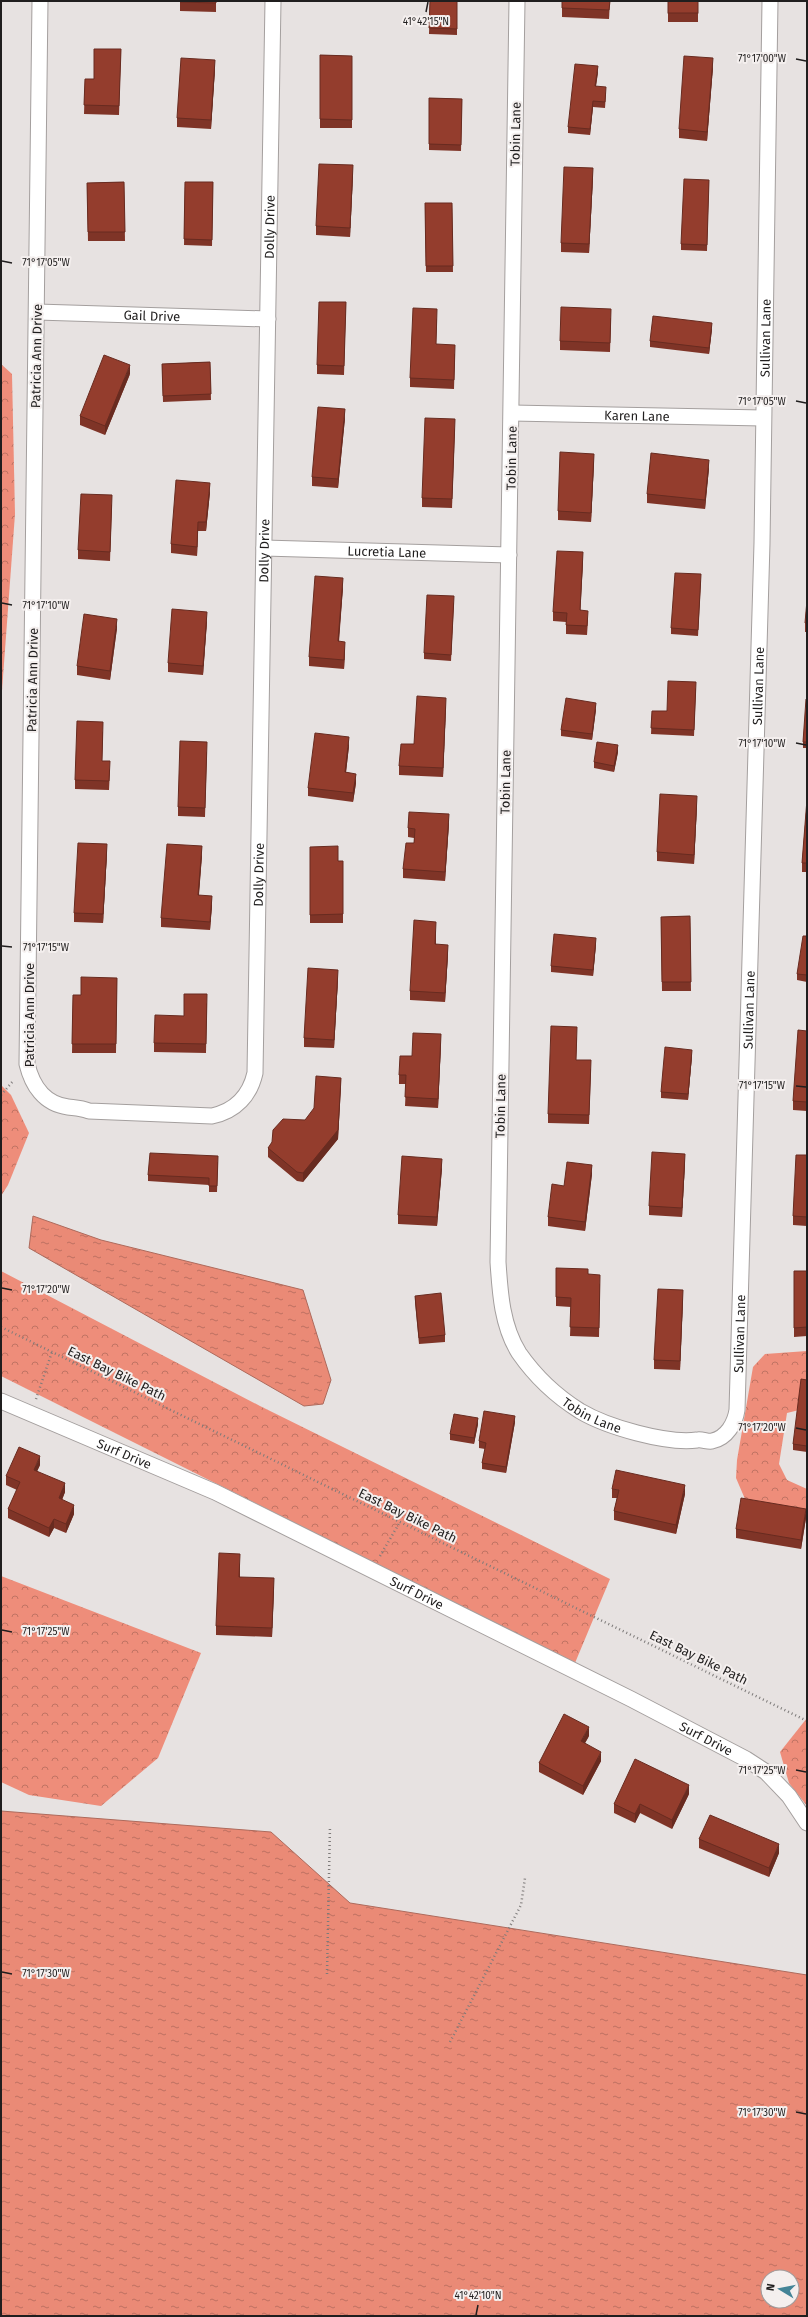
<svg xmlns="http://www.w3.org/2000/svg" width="808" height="2317" font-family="'Fira Sans',sans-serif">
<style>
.forest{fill:url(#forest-crowns)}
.water{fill:url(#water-ripples);stroke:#ad6a5c;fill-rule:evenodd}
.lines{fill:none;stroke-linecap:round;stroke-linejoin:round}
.street-casing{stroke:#a49f9e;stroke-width:17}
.path{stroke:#7e7b7a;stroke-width:2.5;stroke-dasharray:1 3;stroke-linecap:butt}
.street{stroke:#fff;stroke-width:15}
.wall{fill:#7f3427}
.shaded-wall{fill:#682b20}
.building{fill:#943d2d;stroke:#682b20}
.ticks{fill:none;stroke:#201e1e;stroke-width:1.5}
.labels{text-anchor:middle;stroke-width:4;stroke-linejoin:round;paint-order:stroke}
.street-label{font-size:13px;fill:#201e1e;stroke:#f4efee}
.ticks-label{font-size:10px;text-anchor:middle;fill:#201e1e;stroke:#f4efee;stroke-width:4;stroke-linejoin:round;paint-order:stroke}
</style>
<defs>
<pattern id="forest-crowns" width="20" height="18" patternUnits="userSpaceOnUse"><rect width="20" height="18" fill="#ee8d7a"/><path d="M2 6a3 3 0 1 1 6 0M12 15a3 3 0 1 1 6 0" fill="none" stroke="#c07363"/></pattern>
<pattern id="water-ripples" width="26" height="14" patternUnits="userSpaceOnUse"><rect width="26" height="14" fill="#ea8a76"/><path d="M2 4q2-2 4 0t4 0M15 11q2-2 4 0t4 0" fill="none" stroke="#bd7060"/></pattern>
</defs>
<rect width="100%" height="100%" fill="#e7e2e1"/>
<g class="forest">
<polygon points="1,364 12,374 15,514 1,704"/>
<polygon points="1,1085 11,1095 29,1133 8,1185 1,1196"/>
<polygon points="1,1271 260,1406 610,1579 575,1663 1,1376"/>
<polygon points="807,1351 807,1408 787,1413 779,1464 787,1480 807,1489 807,1521 762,1509 745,1499 736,1478 737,1460 753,1367 765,1354"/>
<polygon points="1,1576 201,1653 158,1758 101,1806 29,1795 1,1782"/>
<polygon points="807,1718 807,1806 789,1783 780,1752"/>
</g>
<g class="water">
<polygon points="33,1216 101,1240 303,1290 331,1380 323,1404 304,1406 29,1248"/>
<path d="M1 1811 271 1832 350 1903 807 1975V2316H1ZM768 2277H792V2301H768Z"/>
</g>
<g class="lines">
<defs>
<g id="street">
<path id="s1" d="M40 1 27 1064C32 1085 44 1104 68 1107 76 1108 81 1108 89 1111L212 1116C236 1111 250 1095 255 1073L273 1"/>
<path id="s2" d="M517 1 498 1262C500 1293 502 1326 519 1353 535 1376 556 1396 580 1411 607 1427 666 1444 697 1440 702 1439 708 1442 712 1441 727 1438 735 1423 737 1410L762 543 770 1"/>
<path id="s3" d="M37 312 268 319"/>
<path id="s4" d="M512 413 763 418"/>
<path id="s5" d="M264 548 509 555"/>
<path id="s6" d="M1 1401 215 1492 631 1699 746 1759 766 1772 789 1796 807 1823"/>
</g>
</defs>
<use href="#street" class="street-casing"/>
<g class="path">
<polyline points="1,1095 14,1080"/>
<polyline points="1,1327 807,1721"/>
<polyline points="36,1399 52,1352"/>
<polyline points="380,1556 400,1522"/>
<polyline points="327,1974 330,1826"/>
<polyline points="450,2042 521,1905 525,1878"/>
</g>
<use href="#street" class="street"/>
</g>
<g class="wall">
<polygon points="180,1 216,1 216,12 180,11"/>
<polygon points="430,1 457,1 457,35 429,34"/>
<polygon points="562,1 610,1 609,19 562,17"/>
<rect x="668" y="1" width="30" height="21"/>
<polygon points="121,49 119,115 84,114 85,79 94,79"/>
<polygon points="320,55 352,56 352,128 320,128"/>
<polygon points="713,67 707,141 679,138 679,129"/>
<polygon points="215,69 211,129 177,127 177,118"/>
<polygon points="598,72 596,86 606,93 605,108 593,107 590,135 568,133 568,127"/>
<polygon points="429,98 462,99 461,151 429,150"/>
<polygon points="353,174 350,237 316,235 316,226"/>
<polygon points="593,177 589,253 561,252 561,243"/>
<polygon points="709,180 707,251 681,250 681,244"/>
<polygon points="124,182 125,241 88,241 87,183"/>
<polygon points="185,182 213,182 212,246 184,245"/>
<polygon points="425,203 452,203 453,272 426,272"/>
<polygon points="346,302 344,375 317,374 317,365"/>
<polygon points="437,318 436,344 455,354 454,389 410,387 410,378"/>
<polygon points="611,318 610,352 560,350 560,341"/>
<polygon points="712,329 709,354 650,347 650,341"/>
<polygon points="210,362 211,400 163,402 162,364"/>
<polygon points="130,374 105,435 80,425 80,416"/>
<polygon points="345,418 338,488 312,486 312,477"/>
<polygon points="455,428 452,508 422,507 422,498"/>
<polygon points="594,462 591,522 558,520 558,511"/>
<polygon points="709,468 705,509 647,503 647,494"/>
<polygon points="210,492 206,531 198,531 197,556 171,553 171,544"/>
<polygon points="112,504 110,561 78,559 78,550"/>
<polygon points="583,561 580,610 588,620 587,635 566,634 566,622 553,621 553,612"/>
<polygon points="701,580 698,636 671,634 671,628"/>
<polygon points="343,587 339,642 345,651 344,669 309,666 309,657"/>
<polygon points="807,600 807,632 805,632 805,623"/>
<polygon points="454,602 451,661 424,659 424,653"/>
<polygon points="207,621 203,675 168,672 168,663"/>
<polygon points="117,628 110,680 77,675 77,666"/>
<polygon points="696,688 694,736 651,734 652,711 667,711"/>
<polygon points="807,699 807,748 803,748 803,742"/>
<polygon points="446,706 443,777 399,775 399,766 414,744"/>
<polygon points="596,709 592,740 561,736 561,730"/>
<polygon points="103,731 102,761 110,770 109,790 75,789 75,780"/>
<polygon points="349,746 346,772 356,783 353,802 308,796 308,788"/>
<polygon points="207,751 205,817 178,816 178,807"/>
<polygon points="618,752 614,772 594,768 594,762"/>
<polygon points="807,799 807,872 802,872 802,863"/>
<polygon points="697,805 694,864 657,861 657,852"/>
<polygon points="449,823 445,881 403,878 403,869 414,843 414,838 408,837 408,828"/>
<polygon points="310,847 338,861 343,861 343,923 310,923"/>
<polygon points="107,853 103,923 74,922 74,913"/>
<polygon points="202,855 199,895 212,905 210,930 161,927 161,918"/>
<polygon points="690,916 691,991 662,991 661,917"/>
<polygon points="436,930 436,944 448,954 445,1002 410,1000 410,991"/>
<polygon points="807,936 807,982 797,980 797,974"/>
<polygon points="596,944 593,976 551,972 551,966"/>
<polygon points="117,978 116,1053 72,1053 73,995 81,995"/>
<polygon points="338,979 334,1048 304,1047 304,1038"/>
<polygon points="207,1003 206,1053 154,1052 154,1043 184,1016"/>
<polygon points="807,1031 807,1111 793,1110 793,1101"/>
<polygon points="577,1036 576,1060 591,1069 589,1124 548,1123 548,1114"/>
<polygon points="441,1043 438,1108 405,1106 406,1084 399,1084 399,1075 412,1056"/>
<polygon points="692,1056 688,1100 661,1098 661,1092"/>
<polygon points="341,1087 338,1139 303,1182 297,1181 268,1157 268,1148 305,1120"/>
<polygon points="807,1155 807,1226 793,1225 793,1216"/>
<polygon points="218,1162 217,1192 209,1192 209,1185 148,1181 148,1175"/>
<polygon points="685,1163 682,1217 649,1215 649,1206"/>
<polygon points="442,1168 437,1226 398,1224 398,1215"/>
<polygon points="592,1174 585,1231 548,1226 548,1217 564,1186"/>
<polygon points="556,1268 588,1274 600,1284 599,1337 570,1336 571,1307 556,1306"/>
<polygon points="794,1271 807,1271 807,1336 794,1337"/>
<polygon points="415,1296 445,1335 445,1342 419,1344 415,1302"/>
<polygon points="683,1299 680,1370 654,1369 654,1360"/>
<polygon points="807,1380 807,1452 793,1450 793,1444"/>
<polygon points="515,1422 506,1473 482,1469 482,1463 485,1449 479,1448 479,1441"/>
<polygon points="478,1424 474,1444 450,1440 450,1434"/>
<polygon points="40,1465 37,1471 65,1492 62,1500 74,1514 66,1533 54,1528 49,1537 8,1518 8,1509 17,1490 6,1485 6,1476"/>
<polygon points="612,1489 685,1494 676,1534 614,1520 614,1511 617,1498 612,1498"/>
<polygon points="806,1518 801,1549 736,1538 736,1529"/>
<polygon points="240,1563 240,1577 274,1587 272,1637 216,1635 216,1626"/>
<polygon points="589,1736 585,1743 601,1761 583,1795 539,1772 539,1763"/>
<polygon points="689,1794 672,1829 640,1813 635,1823 614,1813 614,1804"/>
<polygon points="699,1839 779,1853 769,1877 699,1848"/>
</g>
<g class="shaded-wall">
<polygon points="713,58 713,67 707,141 707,132"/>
<polygon points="215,60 215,69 211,129 211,120"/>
<polygon points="598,66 598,72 595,92 595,86"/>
<polygon points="593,101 593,107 590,135 590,129"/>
<polygon points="353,165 353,174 350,237 350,228"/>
<polygon points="593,168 593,177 589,253 589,244"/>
<polygon points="712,323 712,329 709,354 709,348"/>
<polygon points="130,365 130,374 105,435 105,426"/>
<polygon points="345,409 345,418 338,488 338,479"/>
<polygon points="594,454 594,462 591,522 591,513"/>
<polygon points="709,460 709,468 705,509 705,500"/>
<polygon points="210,483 210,492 206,531 206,522"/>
<polygon points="198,522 198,531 197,556 197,547"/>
<polygon points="583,552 583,561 580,619 580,610"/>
<polygon points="343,578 343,587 338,650 338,641"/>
<polygon points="207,612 207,621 203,675 203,666"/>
<polygon points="117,619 117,628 110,680 110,671"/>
<polygon points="345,642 345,651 344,669 344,660"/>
<polygon points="446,698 446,706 443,777 443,768"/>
<polygon points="596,703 596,709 592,740 592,734"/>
<polygon points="349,737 349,746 345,781 345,772"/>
<polygon points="618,745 618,752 614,772 614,766"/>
<polygon points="356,774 356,783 353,802 353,793"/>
<polygon points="697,796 697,805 694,864 694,855"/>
<polygon points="449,814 449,823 445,881 445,872"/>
<polygon points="107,844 107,853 103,923 103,914"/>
<polygon points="202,846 202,855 198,904 198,895"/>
<polygon points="212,896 212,905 210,930 210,922"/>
<polygon points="596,938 596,944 593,976 593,970"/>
<polygon points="448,945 448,954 445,1002 445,993"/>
<polygon points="338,970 338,979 334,1048 334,1040"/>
<polygon points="441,1034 441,1043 438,1108 438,1099"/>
<polygon points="692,1050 692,1056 688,1100 688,1094"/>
<polygon points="341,1078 338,1139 303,1182 303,1173"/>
<polygon points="685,1154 685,1163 682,1217 682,1208"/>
<polygon points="442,1159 442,1168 437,1226 437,1217"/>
<polygon points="592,1165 592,1174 585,1231 585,1222"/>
<polygon points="683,1290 683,1299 680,1370 680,1361"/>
<polygon points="515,1416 515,1422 506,1473 506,1467"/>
<polygon points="478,1418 478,1424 474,1444 474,1438"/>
<polygon points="40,1456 40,1465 34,1478 34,1470"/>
<polygon points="65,1483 65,1492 59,1507 59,1498"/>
<polygon points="685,1485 685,1494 676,1534 676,1525"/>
<polygon points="74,1505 74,1514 66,1533 66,1524"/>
<polygon points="806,1509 806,1518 801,1549 801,1540"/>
<polygon points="54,1519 54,1528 49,1537 49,1528"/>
<polygon points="274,1578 274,1587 272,1637 272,1628"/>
<polygon points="589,1727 589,1736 581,1750 581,1741"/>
<polygon points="601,1752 601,1761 583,1795 583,1786"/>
<polygon points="689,1785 689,1794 672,1829 672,1820"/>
<polygon points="640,1804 640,1813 635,1823 635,1814"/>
<polygon points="779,1844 779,1853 769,1877 769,1868"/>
</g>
<g class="building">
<polygon points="180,1 216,1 216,3 180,2"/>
<polygon points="430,1 457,1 457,29 429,28"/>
<polygon points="562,1 610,1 609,10 562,8"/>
<rect x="668" y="1" width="30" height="12"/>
<polygon points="94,49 121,49 119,106 84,105 85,79 94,79"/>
<polygon points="320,55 352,56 352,120 320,119"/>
<polygon points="684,56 713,58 707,132 679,129"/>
<polygon points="181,58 215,60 211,120 177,118"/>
<polygon points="575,64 598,66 595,86 606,87 605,102 593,101 590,129 568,127"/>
<polygon points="429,98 462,99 461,145 429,144"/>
<polygon points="319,164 353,165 350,228 316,226"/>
<polygon points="564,167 593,168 589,244 561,243"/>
<polygon points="684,179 709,180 707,245 681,244"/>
<polygon points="124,182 125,232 88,232 87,183"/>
<polygon points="185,182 213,182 212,240 184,239"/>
<polygon points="425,203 452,203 453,266 426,266"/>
<polygon points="319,302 346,302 344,366 317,365"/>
<polygon points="561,307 611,309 610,343 560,341"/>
<polygon points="413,308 437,309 436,344 455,345 454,380 410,378"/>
<polygon points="653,316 712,323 709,348 650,341"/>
<polygon points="104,355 130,365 105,426 80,416"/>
<polygon points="210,362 211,394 163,396 162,364"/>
<polygon points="318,407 345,409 338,479 312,477"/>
<polygon points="425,418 455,419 452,499 422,498"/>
<polygon points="560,452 594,454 591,513 558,511"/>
<polygon points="651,453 709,460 705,500 647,494"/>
<polygon points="176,480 210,483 206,522 198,522 197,547 171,544"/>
<polygon points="81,494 112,495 110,552 78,550"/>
<polygon points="557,551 583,552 580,610 588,611 587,626 566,625 567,613 553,612"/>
<polygon points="675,573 701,574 698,630 671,628"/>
<polygon points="315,576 343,578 338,641 345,642 344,660 309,657"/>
<polygon points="427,595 454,596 451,655 424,653"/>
<polygon points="807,600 807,623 805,623"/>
<polygon points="172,609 207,612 203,666 168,663"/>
<polygon points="84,614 117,619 110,671 77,666"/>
<polygon points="668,681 696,682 694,730 651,728 652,711 667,711"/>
<polygon points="417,696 446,698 443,768 399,766 401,744 414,744"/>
<polygon points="566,698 596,703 592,734 561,730"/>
<polygon points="806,699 807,699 807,742 803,742"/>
<polygon points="77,721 103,722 102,761 110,761 109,781 75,780"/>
<polygon points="315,733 349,737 345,772 356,774 353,793 308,788"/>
<polygon points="180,741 207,742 205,808 178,807"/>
<polygon points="597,742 618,745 614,766 594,762"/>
<polygon points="660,794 697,796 694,855 657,852"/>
<polygon points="807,799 807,863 802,863"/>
<polygon points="409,812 449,814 445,872 403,869 406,843 414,843 415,829 408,828"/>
<polygon points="78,843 107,844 103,914 74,913"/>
<polygon points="167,844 202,846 198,895 212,896 210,922 161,918"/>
<polygon points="338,846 338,861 343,861 343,914 310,915 310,847"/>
<polygon points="690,916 691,982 662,982 661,917"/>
<polygon points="414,920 436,922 435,944 448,945 445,993 410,991"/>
<polygon points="554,934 596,938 593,970 551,966"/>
<polygon points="803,936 807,936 807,975 797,974"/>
<polygon points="308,968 338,970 334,1040 304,1038"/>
<polygon points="81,977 117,978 116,1044 72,1044 73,995 81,995"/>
<polygon points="184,994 207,994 206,1044 154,1043 155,1015 184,1016"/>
<polygon points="551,1026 577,1027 576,1060 591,1060 589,1115 548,1114"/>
<polygon points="798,1030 807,1031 807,1102 793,1101"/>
<polygon points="413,1033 441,1034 438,1099 405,1097 406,1075 399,1075 400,1056 412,1056"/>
<polygon points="665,1047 692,1050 688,1094 661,1092"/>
<polygon points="316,1076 341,1078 338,1130 303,1173 297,1172 268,1148 272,1142 273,1130 283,1119 305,1120 314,1108"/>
<polygon points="652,1152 685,1154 682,1208 649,1206"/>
<polygon points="150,1153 218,1156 217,1186 209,1186 209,1178 148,1175"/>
<polygon points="796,1155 807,1155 807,1217 793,1216"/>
<polygon points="402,1156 442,1159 437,1217 398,1215"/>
<polygon points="567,1162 592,1165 585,1222 548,1217 552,1184 564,1186"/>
<polygon points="556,1268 588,1269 588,1274 600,1275 599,1328 570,1327 571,1298 556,1297"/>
<polygon points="794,1271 807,1271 807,1327 794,1328"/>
<polygon points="658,1289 683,1290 680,1361 654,1360"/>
<polygon points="441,1293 445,1335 419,1338 415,1296"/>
<polygon points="801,1379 807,1380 807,1446 793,1444"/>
<polygon points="484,1411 515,1416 506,1467 482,1463 486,1443 479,1441"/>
<polygon points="454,1414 478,1418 474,1438 450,1434"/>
<polygon points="19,1447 40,1456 34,1470 65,1483 59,1498 74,1505 66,1524 54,1519 49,1528 8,1509 20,1482 6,1476"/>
<polygon points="616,1470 685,1485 676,1525 614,1511 619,1490 612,1489"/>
<polygon points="741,1498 806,1509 801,1540 736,1529"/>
<polygon points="219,1553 240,1554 239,1577 274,1578 272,1628 216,1626"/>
<polygon points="564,1714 589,1727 581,1741 601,1752 583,1786 539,1763"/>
<polygon points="635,1759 689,1785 672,1820 640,1804 635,1814 614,1804"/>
<polygon points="710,1815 779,1844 769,1868 699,1839"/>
</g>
<path class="ticks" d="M426 12 428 2M796 59 806 61M2 261 12 263M796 401 806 403M2 603 12 605M796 743 806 745M2 946 12 947M796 1086 806 1087M2 1288 12 1290M796 1428 806 1430M2 1630 12 1632M796 1770 806 1772M2 1972 12 1974M796 2112 806 2114M476 2315 478 2305"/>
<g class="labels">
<g class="street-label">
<text transform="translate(515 134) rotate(-89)" y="5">Tobin Lane</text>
<text dy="5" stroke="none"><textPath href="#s1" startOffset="2182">Dolly Drive</textPath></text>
<text dy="5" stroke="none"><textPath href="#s3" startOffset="115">Gail Drive</textPath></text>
<text dy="5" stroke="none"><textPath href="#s2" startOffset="2692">Sullivan Lane</textPath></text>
<text transform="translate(36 356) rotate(-89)" y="5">Patricia Ann Drive</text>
<text dy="5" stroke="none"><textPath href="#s4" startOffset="125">Karen Lane</textPath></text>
<text transform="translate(511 458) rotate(-89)" y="5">Tobin Lane</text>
<text dy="5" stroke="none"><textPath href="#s1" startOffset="1858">Dolly Drive</textPath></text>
<text dy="5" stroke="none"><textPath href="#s5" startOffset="123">Lucretia Lane</textPath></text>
<text transform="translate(32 680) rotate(-89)" y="5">Patricia Ann Drive</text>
<text dy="5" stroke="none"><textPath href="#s2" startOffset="2344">Sullivan Lane</textPath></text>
<text transform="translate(505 782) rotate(-89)" y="5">Tobin Lane</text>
<text dy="5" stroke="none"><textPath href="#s1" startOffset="1534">Dolly Drive</textPath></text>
<text dy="5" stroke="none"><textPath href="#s2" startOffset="2020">Sullivan Lane</textPath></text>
<text transform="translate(29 1015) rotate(-90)" y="5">Patricia Ann Drive</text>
<text transform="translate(500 1106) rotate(-89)" y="5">Tobin Lane</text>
<text dy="5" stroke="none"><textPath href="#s2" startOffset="1696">Sullivan Lane</textPath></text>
<text transform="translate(117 1373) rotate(26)" y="5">East Bay Bike Path</text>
<text dy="5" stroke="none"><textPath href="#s2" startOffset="1453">Tobin Lane</textPath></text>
<text dy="5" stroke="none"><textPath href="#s6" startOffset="134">Surf Drive</textPath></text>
<text transform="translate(408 1515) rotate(26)" y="5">East Bay Bike Path</text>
<text dy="5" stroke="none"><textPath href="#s6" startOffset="458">Surf Drive</textPath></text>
<text transform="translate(699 1657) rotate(26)" y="5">East Bay Bike Path</text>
<text dy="5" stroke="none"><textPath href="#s6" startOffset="782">Surf Drive</textPath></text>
</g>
</g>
<g class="ticks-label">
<text x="426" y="25">41°42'15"N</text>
<text x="762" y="62">71°17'00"W</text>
<text x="46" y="266">71°17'05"W</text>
<text x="762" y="405">71°17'05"W</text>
<text x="46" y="609">71°17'10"W</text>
<text x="762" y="747">71°17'10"W</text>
<text x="46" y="951">71°17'15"W</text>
<text x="762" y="1089">71°17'15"W</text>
<text x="46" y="1293">71°17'20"W</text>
<text x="762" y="1431">71°17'20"W</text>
<text x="46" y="1635">71°17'25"W</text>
<text x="762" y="1774">71°17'25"W</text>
<text x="46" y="1977">71°17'30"W</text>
<text x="762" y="2116">71°17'30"W</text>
<text x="478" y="2299">41°42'10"N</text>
</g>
<rect width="808" height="2317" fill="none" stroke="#201e1e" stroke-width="4"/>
<g transform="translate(780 2289) rotate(280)"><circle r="19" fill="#f4efee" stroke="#9f9b9b"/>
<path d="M0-3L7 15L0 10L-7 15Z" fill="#448497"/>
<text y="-6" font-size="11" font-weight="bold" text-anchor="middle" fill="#201e1e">N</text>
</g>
</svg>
